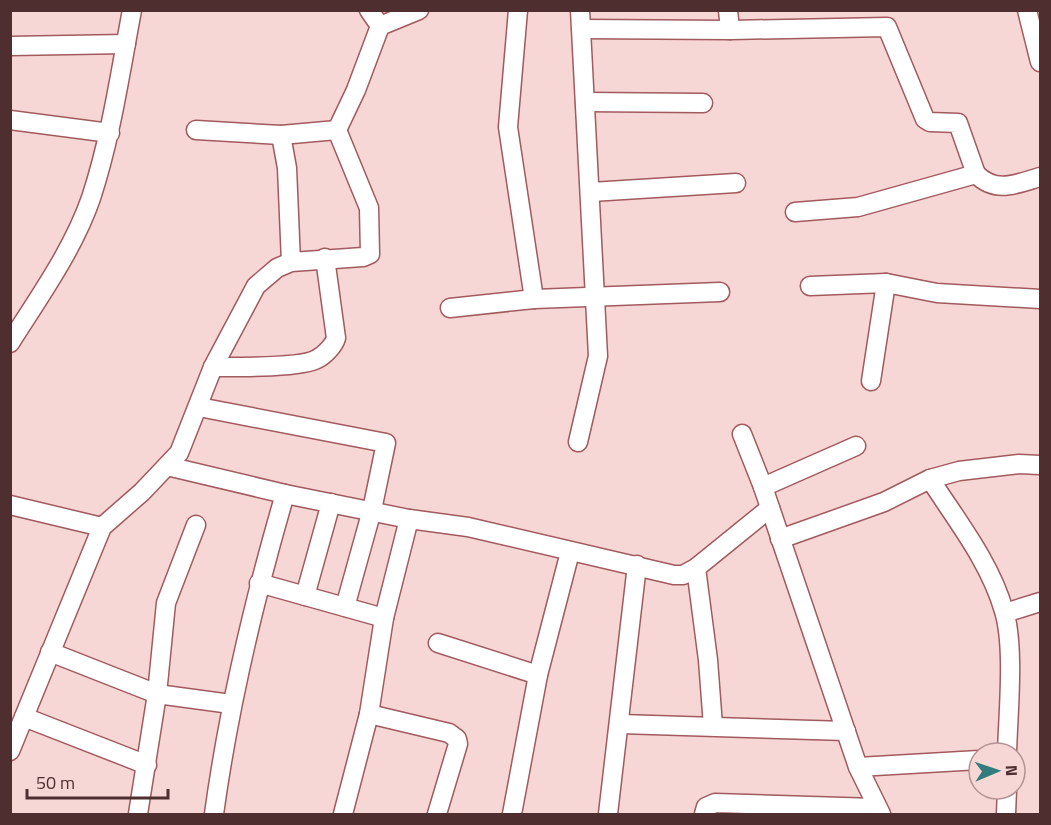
<svg xmlns="http://www.w3.org/2000/svg" width="1051" height="825" font-family="'Titillium Web',sans-serif">
<style>
.lines{fill:none;stroke-linecap:round;stroke-linejoin:round}
.minor-casing{stroke:#a15a5d;stroke-width:21}
.minor{stroke:#fff;stroke-width:18}
</style>
<rect width="100%" height="100%" fill="#f7d6d6"/>
<g class="lines">
<defs>
<g id="minor">
<polyline points="369,10 380,26"/>
<polyline points="518,10 508,127 534,299"/>
<polyline points="728,10 730,30"/>
<polyline points="1027,10 1040,62"/>
<polyline points="582,29 730,30 887,27 925,119 930,122 958,123 976,174 858,207 795,212"/>
<polyline points="10,46 126,44"/>
<polyline points="585,102 703,103"/>
<polyline points="10,120 110,133"/>
<polyline points="196,130 281,135 337,130"/>
<polyline points="337,130 356,90 380,26 419,10"/>
<polyline points="281,135 287,168 291,262"/>
<path d="M976 174C996 194 1016 184 1040 177"/>
<polyline points="591,192 736,183"/>
<polyline points="810,286 886,283 937,293 1040,299"/>
<polyline points="450,308 534,299 720,292"/>
<path d="M10 343C39 297 73 250 91 198 111 137 120 74 132 10"/>
<path d="M213 367C233 367 302 368 317 359 325 355 334 345 336 338L325 258"/>
<polyline points="871,381 886,283"/>
<polyline points="199,407 386,443 372,510 345,607"/>
<polyline points="742,434 763,487 858,767 881,814"/>
<polyline points="578,442 598,356 580,10"/>
<polyline points="167,466 285,494"/>
<path d="M930 479C957 521 990 562 1004 611 1015 647 1008 714 1007 753"/>
<polyline points="763,487 856,446"/>
<polyline points="10,505 102,527"/>
<polyline points="780,539 884,502 930,479 959,471 1019,464 1040,465"/>
<polyline points="696,568 708,660 713,726"/>
<polyline points="259,583 384,618"/>
<polyline points="305,596 331,503"/>
<polyline points="1005,613 1040,602"/>
<polyline points="438,643 538,675"/>
<polyline points="50,652 157,694 231,704"/>
<polyline points="369,714 449,733 457,739 458,744 437,814"/>
<polyline points="24,717 147,765"/>
<polyline points="620,724 846,731"/>
<polyline points="10,751 102,527 142,492 179,453 213,367 256,286 277,268 291,262 363,257 370,254 369,208 337,130"/>
<polyline points="858,767 979,760"/>
<polyline points="138,814 157,694 166,603 196,525"/>
<path d="M214 814C229 705 254 600 285 494L409 519 468 527 674 575H683L696 568 770 508"/>
<polyline points="343,814 369,714 384,618 409,519"/>
<polyline points="512,814 538,675 570,552"/>
<polyline points="608,814 637,565"/>
<polyline points="704,814 706,807 715,803 875,808"/>
<polyline points="1006,814 1007,789"/>
</g>
</defs>
<use href="#minor" class="minor-casing"/>
<use href="#minor" class="minor"/>
</g>
<rect width="1051" height="825" fill="none" stroke="#4e2e2f" stroke-width="24"/>
<g transform="translate(997 771) rotate(88)"><circle r="28" fill="#f7d6d6" stroke="#b39393" stroke-width="1.5"/>
<path d="M0-4.5L10 22L0 15L-10 22Z" fill="#337c7e"/>
<text y="-9" font-size="16" font-weight="bold" text-anchor="middle" fill="#4e2e2f">N</text>
</g>
<path d="M27 789v9h141v-9" fill="none" stroke="#4e2e2f" stroke-width="3"/>
<text x="36" y="789" font-size="18" fill="#4e2e2f" stroke="#f7d6d6" stroke-width="4.5" paint-order="stroke">50 m</text>
</svg>
